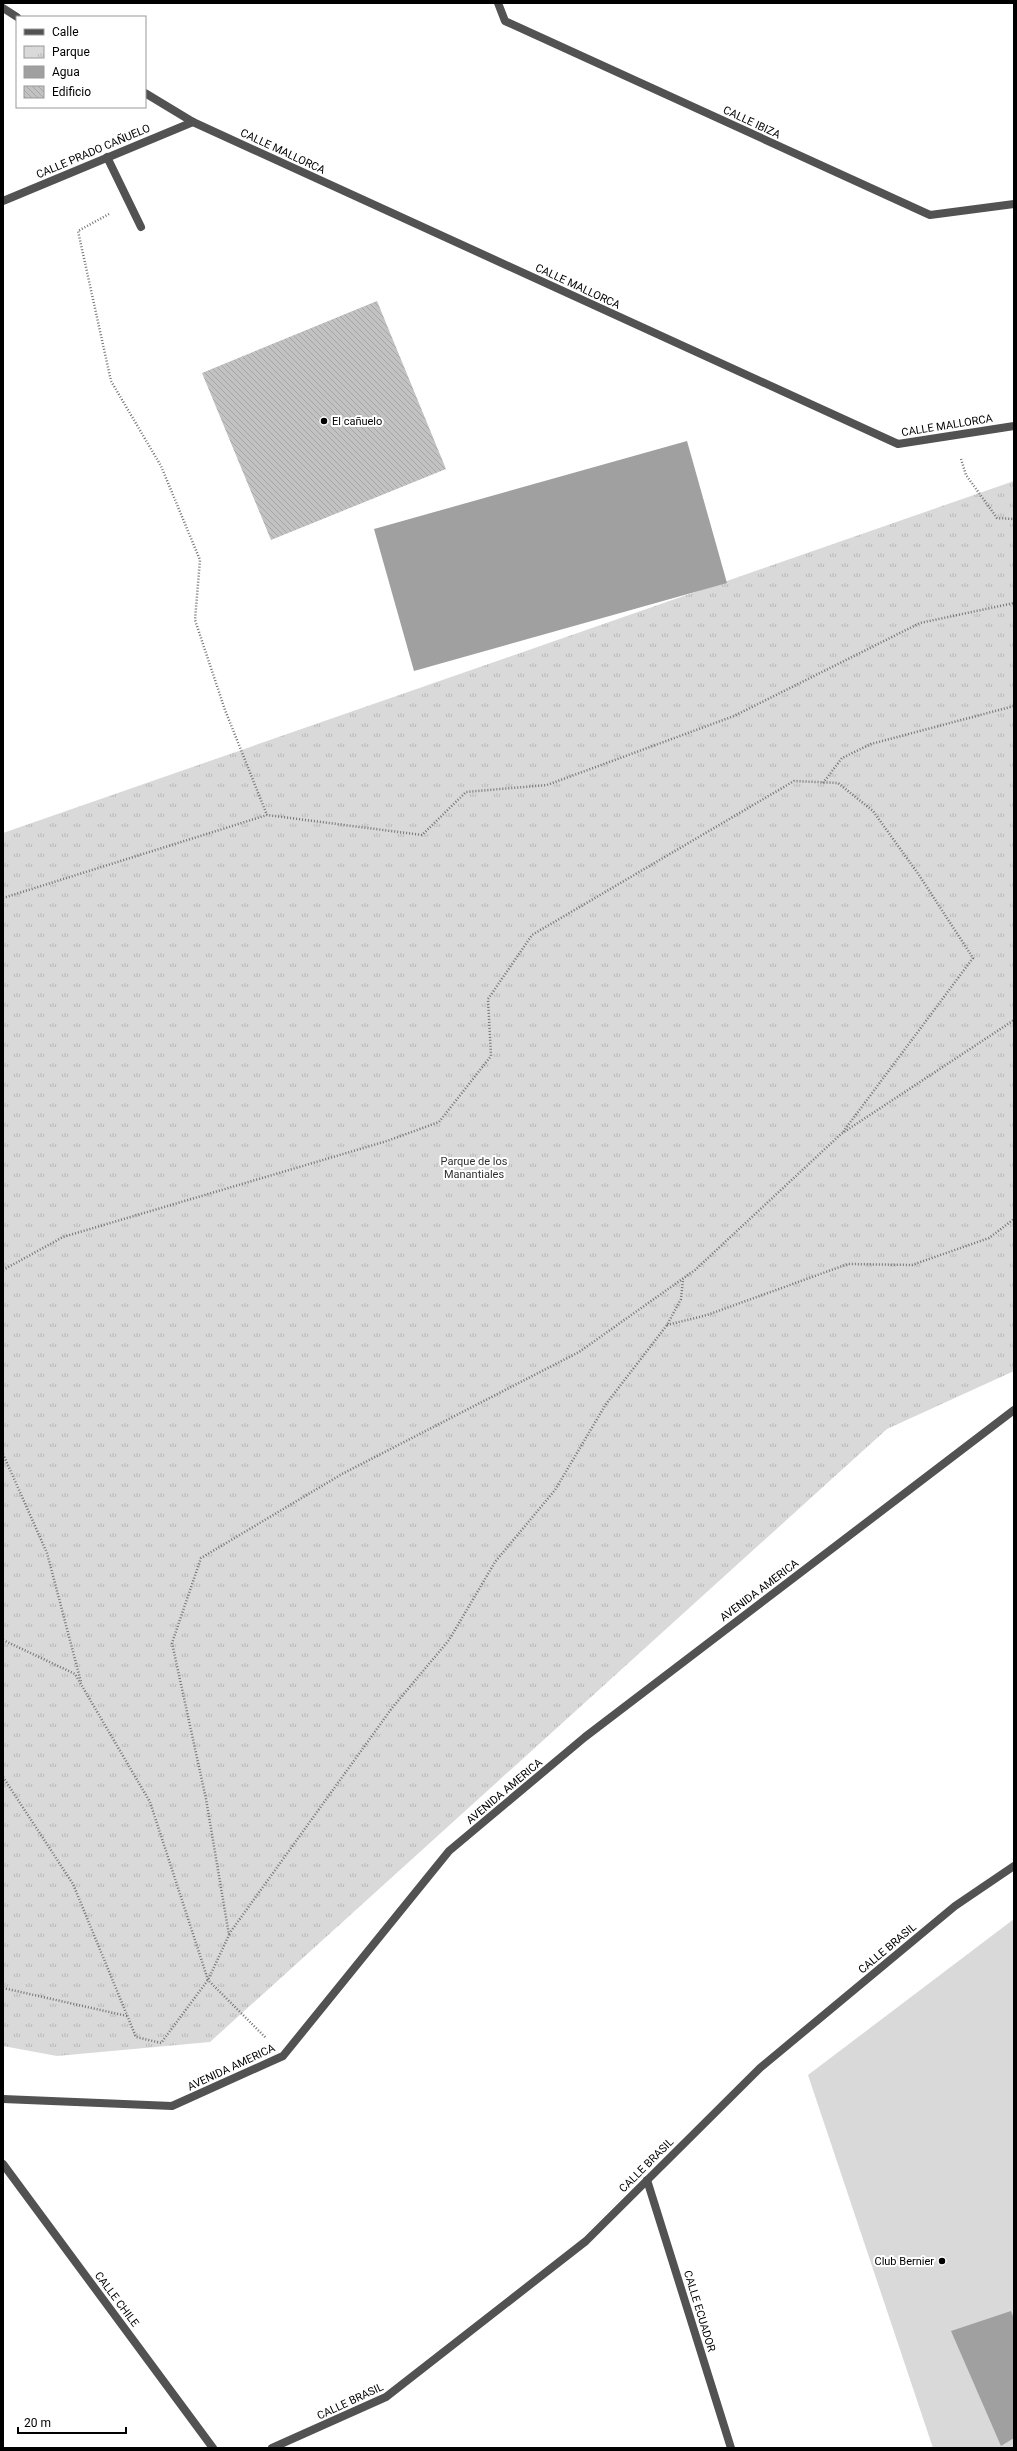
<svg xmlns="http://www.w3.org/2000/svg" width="1017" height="2451" font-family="Roboto,sans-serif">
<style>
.green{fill:#d9d9d9}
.park{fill:url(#park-tufts)}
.water{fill:#a0a0a0}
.building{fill:url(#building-back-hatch)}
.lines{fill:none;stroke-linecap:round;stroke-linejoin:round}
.path{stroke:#747474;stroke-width:2.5;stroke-dasharray:1 2;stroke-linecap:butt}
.service{stroke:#525252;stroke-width:8}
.minor{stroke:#525252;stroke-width:8}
.poi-dot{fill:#000;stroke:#fff;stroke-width:1.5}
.labels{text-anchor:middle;stroke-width:4;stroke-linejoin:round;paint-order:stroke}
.street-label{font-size:11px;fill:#000;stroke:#fff}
.poi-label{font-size:11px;fill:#000;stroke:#fff;text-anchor:start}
.park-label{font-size:11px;fill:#303030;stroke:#fff}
</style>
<defs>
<pattern id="park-tufts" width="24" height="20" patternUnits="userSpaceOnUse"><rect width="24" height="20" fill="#d9d9d9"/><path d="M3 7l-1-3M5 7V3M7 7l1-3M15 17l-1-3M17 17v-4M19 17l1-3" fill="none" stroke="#b8b8b8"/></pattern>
<pattern id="building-back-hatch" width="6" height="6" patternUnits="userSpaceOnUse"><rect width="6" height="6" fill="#c2c2c2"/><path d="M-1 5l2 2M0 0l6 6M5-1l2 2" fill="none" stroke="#a5a5a5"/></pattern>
</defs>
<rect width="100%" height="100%" fill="#fff"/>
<polygon class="green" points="1014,1919 1014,2448 933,2448 808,2075"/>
<polygon class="park" points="1014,481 1014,1371 887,1429 210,2042 57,2056 3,2046 3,833"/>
<g class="water">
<polygon points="687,441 727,583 414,671 374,529"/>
<polygon points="1011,2311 1014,2319 1014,2438 1001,2446 951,2331"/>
</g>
<polygon class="building" points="377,301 446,469 271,540 202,373"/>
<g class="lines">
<g class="path">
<polyline points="109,214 78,231 111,381 161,466 200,560 195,620 225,710 267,815"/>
<polyline points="961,459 966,475 997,518 1014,519"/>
<polyline points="823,783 842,758 871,744 1014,706"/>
<polyline points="3,898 267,815 422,835 466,792 547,785 734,716 920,623 1014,603"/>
<polyline points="3,1270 63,1237 387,1141 439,1122 491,1056 488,999 532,935 794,781 838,783 873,811 919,875 973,958 843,1132"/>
<polyline points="667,1325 707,1315 848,1264 912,1265 989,1238 1014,1219"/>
<polyline points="3,1454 47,1553 81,1682"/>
<polyline points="3,1640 75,1674 150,1802 208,1980 266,2038"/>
<polyline points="3,1777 73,1884 136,2037 161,2043 208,1980 229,1935 206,1799 172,1643 201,1558 342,1474 579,1352 695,1270 841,1134 1014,1020"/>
<polyline points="229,1934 392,1708 449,1640 495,1562 555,1490 606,1404 667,1325 681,1299 683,1279"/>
<polyline points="3,1988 127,2016"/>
</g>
<polyline class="service" points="107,157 141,227"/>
<g class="minor">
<polyline points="498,3 505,21 930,215 1014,204"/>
<polyline points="3,8 17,17"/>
<polyline points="145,93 193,122 898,444 1014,426"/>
<polyline points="3,201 193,122"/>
<polyline points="3,2099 172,2106 283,2056 449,1851 585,1737 1014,1410"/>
<polyline points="3,2164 213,2448"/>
<polyline points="647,2180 731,2448"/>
<polyline points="272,2448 386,2397 586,2241 760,2068 955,1906 1014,1866"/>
</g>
</g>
<g class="poi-dot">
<circle cx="324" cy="421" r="4"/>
<circle cx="942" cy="2261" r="4"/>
</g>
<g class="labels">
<g class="street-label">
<text transform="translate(752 122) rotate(25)" y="4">CALLE IBIZA</text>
<text transform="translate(93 151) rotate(-23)" y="4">CALLE PRADO CAÑUELO</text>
<text transform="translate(283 151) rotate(25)" y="4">CALLE MALLORCA</text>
<text transform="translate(578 286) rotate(25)" y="4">CALLE MALLORCA</text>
<text transform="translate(947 425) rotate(-9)" y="4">CALLE MALLORCA</text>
<text transform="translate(759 1590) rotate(-37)" y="4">AVENIDA AMERICA</text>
<text transform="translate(504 1791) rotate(-40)" y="4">AVENIDA AMERICA</text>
<text transform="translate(887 1948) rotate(-40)" y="4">CALLE BRASIL</text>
<text transform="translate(231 2067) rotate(-25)" y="4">AVENIDA AMERICA</text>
<text transform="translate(646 2165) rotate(-45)" y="4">CALLE BRASIL</text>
<text transform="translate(117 2299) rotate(53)" y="4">CALLE CHILE</text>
<text transform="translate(700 2311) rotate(73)" y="4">CALLE ECUADOR</text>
<text transform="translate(350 2401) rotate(-25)" y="4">CALLE BRASIL</text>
</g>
<g class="poi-label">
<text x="332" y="425">El cañuelo</text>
<text x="934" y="2265" text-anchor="end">Club Bernier</text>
</g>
<g class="park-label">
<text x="474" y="1165">Parque de los<tspan x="474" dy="13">Manantiales</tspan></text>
</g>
</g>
<rect width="1017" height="2451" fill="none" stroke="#000000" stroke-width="8"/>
<rect x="16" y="16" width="130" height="92" fill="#ffffff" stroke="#999999"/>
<rect x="24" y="29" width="20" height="6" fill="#525252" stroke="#999999"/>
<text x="52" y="36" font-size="12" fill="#000000">Calle</text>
<rect x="24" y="46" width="20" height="12" fill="url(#park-tufts)" stroke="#999999"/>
<text x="52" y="56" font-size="12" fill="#000000">Parque</text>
<rect x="24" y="66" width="20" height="12" fill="#a0a0a0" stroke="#999999"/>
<text x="52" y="76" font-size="12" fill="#000000">Agua</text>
<rect x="24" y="86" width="20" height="12" fill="url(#building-back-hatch)" stroke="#999999"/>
<text x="52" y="96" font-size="12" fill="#000000">Edificio</text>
<path d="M18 2427v6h108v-6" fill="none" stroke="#000000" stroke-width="2"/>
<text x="24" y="2427" font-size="12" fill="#000000" stroke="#ffffff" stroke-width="3" paint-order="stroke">20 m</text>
</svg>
